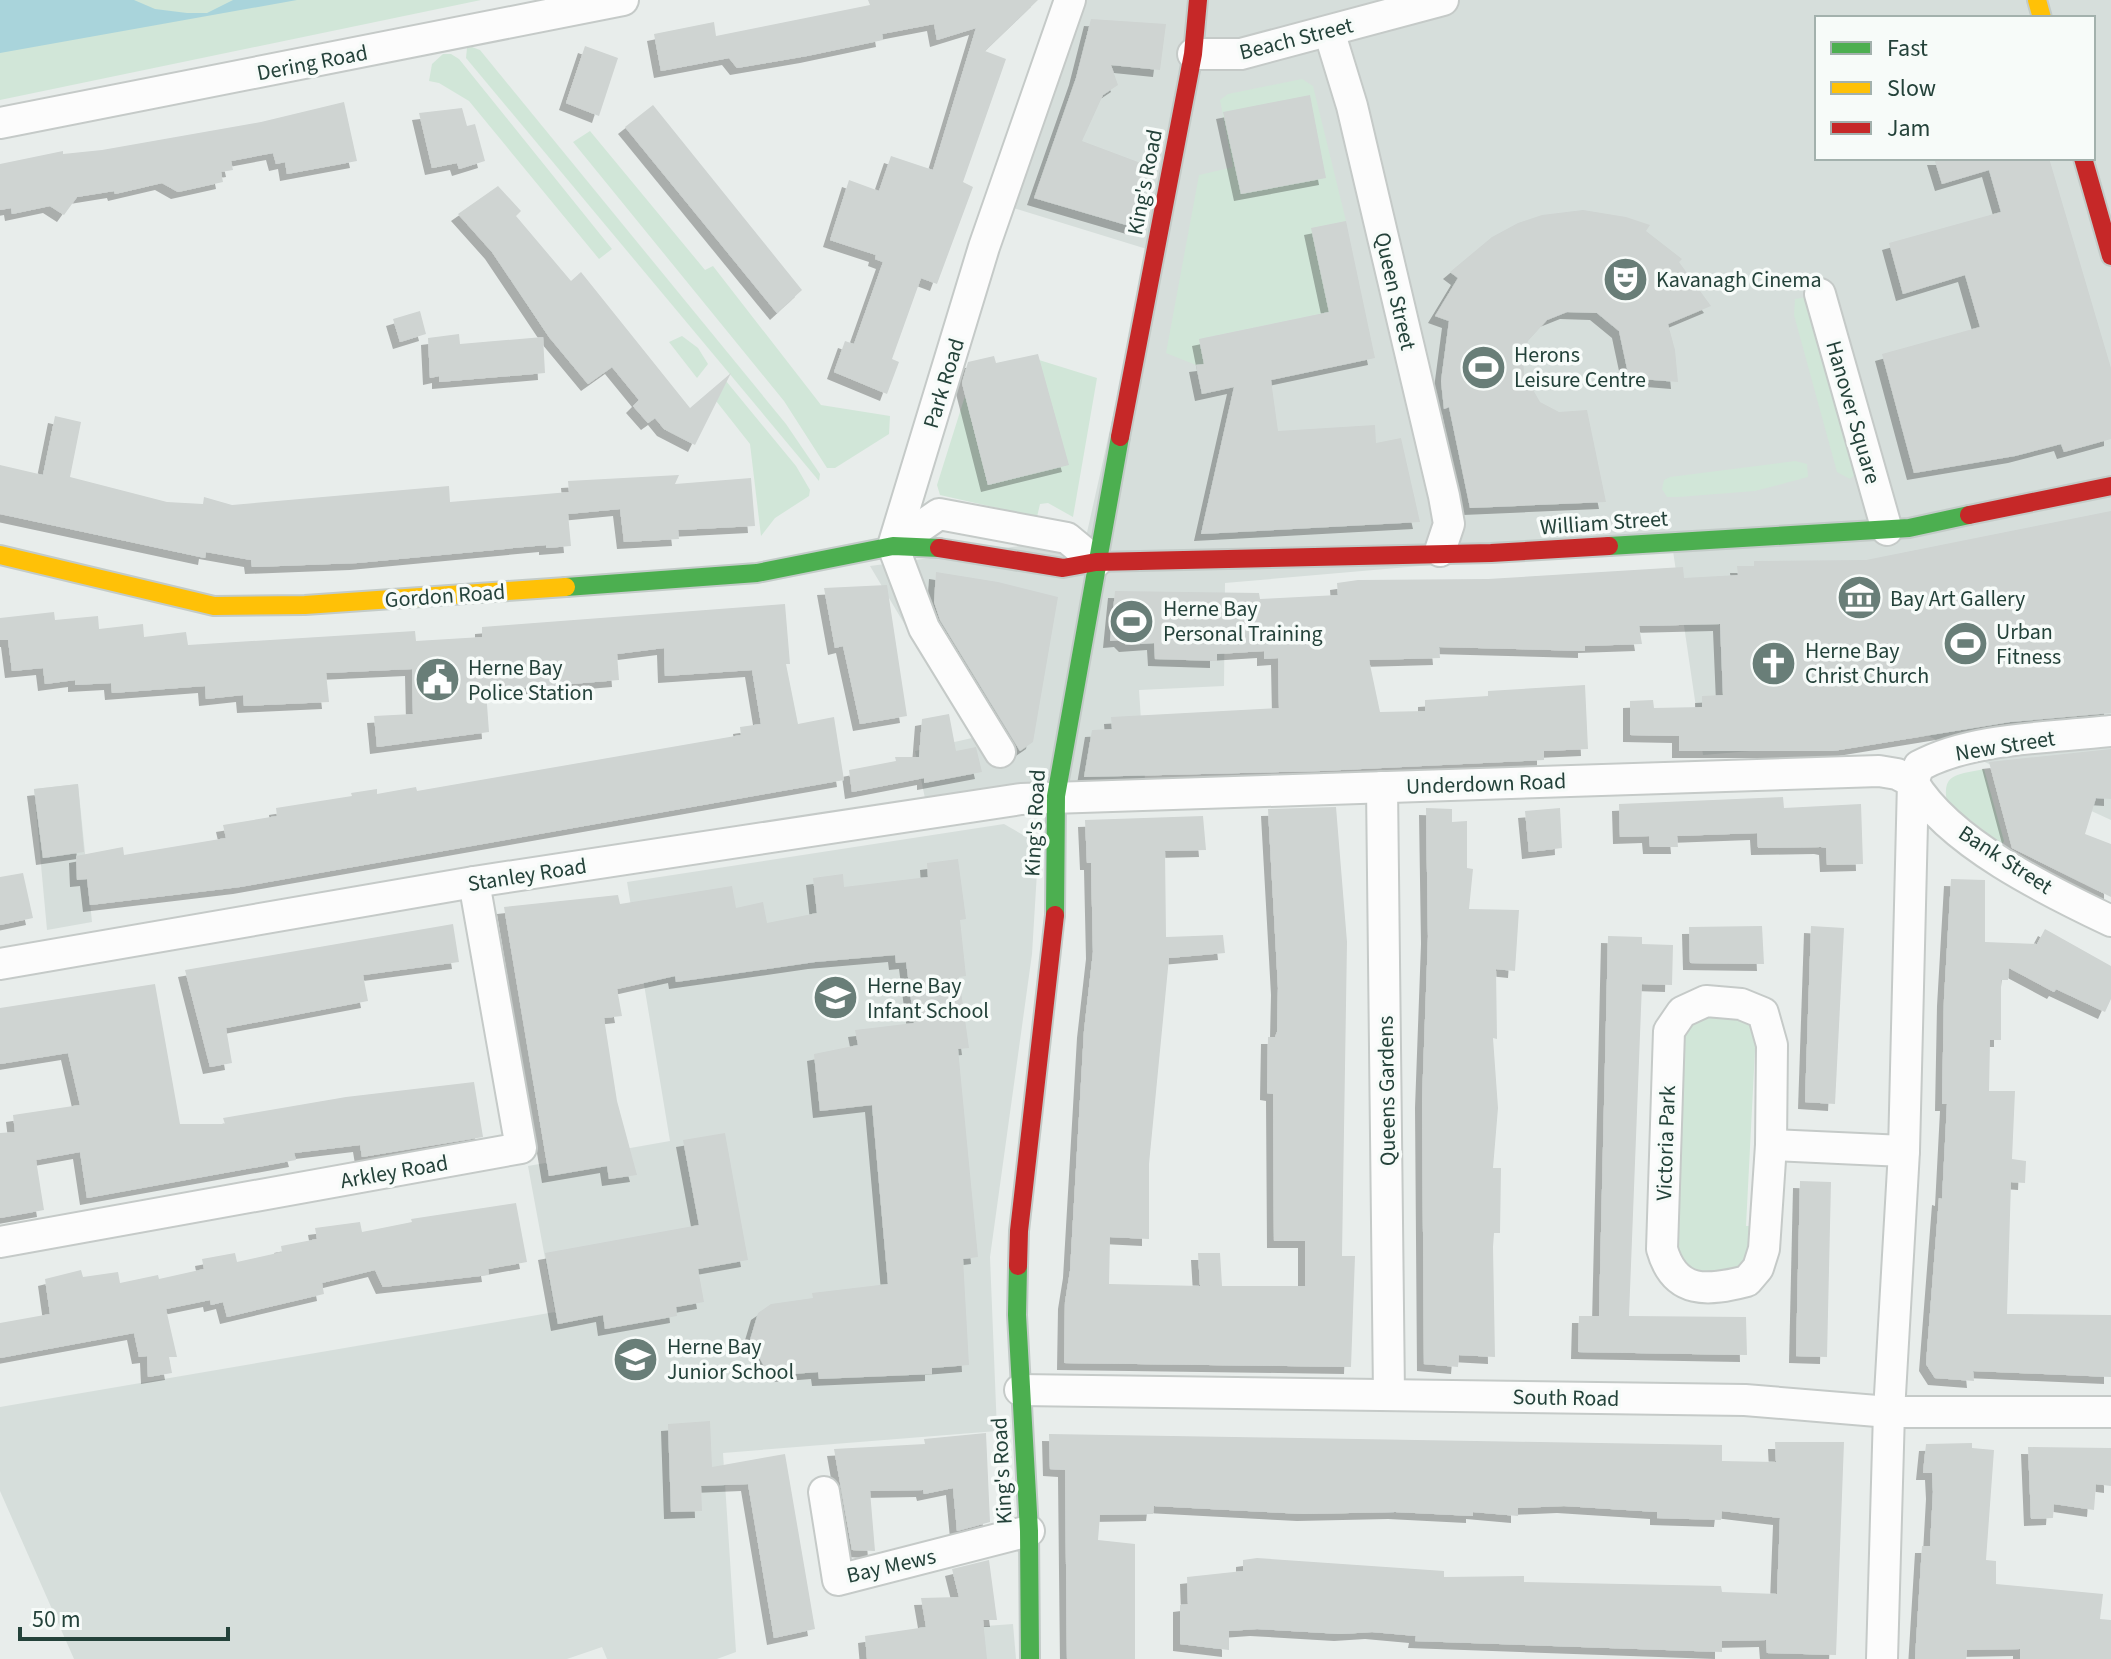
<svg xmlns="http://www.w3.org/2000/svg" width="2111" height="1659" font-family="'Source Sans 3',sans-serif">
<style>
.built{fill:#d6dedb;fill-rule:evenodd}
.green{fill:#d1e6d8}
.water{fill:#a9d4db}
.building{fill:#cfd4d2;filter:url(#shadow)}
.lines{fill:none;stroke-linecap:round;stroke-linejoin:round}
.street-casing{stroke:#c5cac8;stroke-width:34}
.fast-casing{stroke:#c3cbc8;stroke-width:22}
.slow-casing{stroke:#c3cbc8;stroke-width:22}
.jam-casing{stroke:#c3cbc8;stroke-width:22}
.street{stroke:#fcfcfc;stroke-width:30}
.fast{stroke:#4caf50;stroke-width:18}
.slow{stroke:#ffc107;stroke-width:18}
.jam{stroke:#c62828;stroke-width:18}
.labels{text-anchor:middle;stroke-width:7;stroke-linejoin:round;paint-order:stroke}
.street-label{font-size:22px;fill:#24423a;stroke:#f7fbf9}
.poi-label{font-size:22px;fill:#24423a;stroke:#f7fbf9;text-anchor:start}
</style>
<defs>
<filter id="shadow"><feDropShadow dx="-7" dy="7" stdDeviation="0" flood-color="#0004"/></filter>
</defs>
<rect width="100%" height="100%" fill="#e8edeb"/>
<g class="built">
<path d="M1080 0H2111V820L1928 736 1703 755 1672 544 1225 583 1224 686 1139 690 1146 795 929 817 915 751 972 738 870 566 1086 537 1150 250 1010 207ZM1817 18H2093V158H1817Z"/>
<polygon points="78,784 92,922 47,930 34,789"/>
<polygon points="1004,824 1030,839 1037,872 1032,954 990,1257 997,1431 723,1453 736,1652 717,1659 607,1659 602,1647 567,1659 74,1659 0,1491 0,1407 555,1312 528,1166 670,1141 627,882"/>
<polygon points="1013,1624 1016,1659 920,1659 918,1631"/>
</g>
<g class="green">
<polygon points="0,0 481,0 0,100"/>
<polygon points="472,47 480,50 786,424 820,474 819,481 466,58 467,48"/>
<polygon points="443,54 451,54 459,59 612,249 599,259 469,101 439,83 429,81 432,64"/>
<polygon points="1302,79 1313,86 1346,221 1312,228 1329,312 1199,339 1204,364 1196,365 1166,353 1199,175 1233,167 1220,100 1228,94"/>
<polygon points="590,131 705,270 713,266 821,405 890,416 889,434 835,468 827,468 784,401 573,142"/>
<polygon points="1811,296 1860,471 1850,479 1837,472 1794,315 1795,299"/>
<polygon points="682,336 698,348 708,364 697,378 669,342"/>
<polygon points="1039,360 1097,378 1073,517 1048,503 1040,504 1037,517 940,495 937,485 965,396 988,485"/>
<polygon points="726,381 796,466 810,490 809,496 775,518 761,536 750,444 709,392"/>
<polygon points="1795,461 1807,464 1808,477 1755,491 1678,497 1667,497 1662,489 1664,480 1670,477"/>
<path d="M1984 769 2004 841 2002 845 1947 802C1941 771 1961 775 1984 769Z"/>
<polygon points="1719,1010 1752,1022 1763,1048 1755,1050 1746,1226 1758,1226 1754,1254 1738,1273 1691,1276 1675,1250 1681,1034 1689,1025"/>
</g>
<polygon class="water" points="0,0 134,0 155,9 187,13 207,13 233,0 297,0 0,53"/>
<g class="building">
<polygon points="868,0 1038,0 985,51 1006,59 963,182 973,187 937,284 921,278 892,359 899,362 887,394 834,372 845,341 854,344 883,262 875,259 876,255 830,240 849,180 879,191 891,156 933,170 976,28 937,40 934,24 882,34 883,40 807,56 737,68 729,58 661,71 654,34 714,22 716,36 870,5"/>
<polygon points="1091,19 1166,24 1160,70 1111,65 1118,85 1103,95 1082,141 1146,165 1133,227 1034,198 1076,78"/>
<polygon points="585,46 618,58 599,116 566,103"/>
<polygon points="1310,95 1326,178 1241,194 1223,112"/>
<polygon points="344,102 357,161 287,174 285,162 276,164 273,153 231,161 233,170 221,172 223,182 178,192 162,183 115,194 114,191 77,197 64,215 50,206 12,214 11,208 0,210 0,164 63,151 63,154 102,150 261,122"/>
<polygon points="653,105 802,290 777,313 625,127"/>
<polygon points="462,108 467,126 475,124 485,161 459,169 457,163 432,168 419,113"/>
<polygon points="1934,158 2049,158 2111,368 2111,439 2064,452 2061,444 2015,456 1914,473 1882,354 1980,327 1965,275 1903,294 1889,243 2001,212 1989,170 1942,184"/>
<polygon points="498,186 521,211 516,216 571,281 581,272 690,408 731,373 695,445 664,429 655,418 648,423 633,406 639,400 612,367 588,384 549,337 492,252 458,214"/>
<polygon points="1583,210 1626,217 1650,225 1646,231 1682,259 1679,262 1711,306 1668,324 1675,350 1678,382 1629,378 1619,331 1597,313 1567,312 1547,320 1528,341 1523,359 1524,374 1540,402 1559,412 1587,410 1606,502 1470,508 1449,407 1444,409 1441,381 1449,321 1435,316 1458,278 1450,272 1492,237 1518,223 1542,215"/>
<polygon points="1346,221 1375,358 1271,380 1278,431 1375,425 1376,443 1401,438 1420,522 1201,534 1234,387 1202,394 1196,365 1204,364 1199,339 1329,312 1311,228"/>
<polygon points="420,311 426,334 400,342 393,319"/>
<polygon points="459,334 460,344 543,337 545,373 439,382 439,376 430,378 428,338"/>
<polygon points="1038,354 1069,465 988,485 962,383 968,362 994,356 996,363"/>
<polygon points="55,416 81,422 70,477 167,502 203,504 204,497 232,505 449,486 450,502 569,492 568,481 679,475 675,484 751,478 755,526 678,530 679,539 624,542 620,509 568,514 571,546 546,548 546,545 357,563 252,567 251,560 206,552 205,558 0,514 0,465 43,475"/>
<polygon points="2111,511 2111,713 2010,722 1833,751 1679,751 1679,736 1630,735 1630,701 1653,700 1654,708 1702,707 1702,696 1723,695 1720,624 1639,626 1642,644 1585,646 1585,651 1439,647 1440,658 1369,660 1380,712 1425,711 1425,700 1488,696 1488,691 1585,685 1588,749 1544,751 1544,760 1321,771 1084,777 1092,730 1112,729 1111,717 1279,708 1278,658 1264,659 1264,651 1217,654 1217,661 1155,659 1154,643 1126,645 1121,640 1110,641 1115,591 1259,593 1260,599 1338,595 1337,583 1358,580 1488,579 1683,567 1684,578 1738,575 1737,566 1754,566 1754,561 1866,560"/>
<polygon points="936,572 998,582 1058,597 1033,742 1020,751 940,620 934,602"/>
<polygon points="887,585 907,716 860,724 843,646 835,648 824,588"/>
<polygon points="785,604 790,664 786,664 798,724 834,717 844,780 240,887 90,905 87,879 77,880 76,856 123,847 124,855 226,838 223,825 277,816 276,808 352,796 351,793 377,789 377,794 416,787 417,791 741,735 740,727 761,724 752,670 665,676 664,648 617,654 619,680 486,691 489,732 377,747 374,716 413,714 412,669 326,673 329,702 244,706 243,695 206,699 205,686 112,693 111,683 75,685 75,680 45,684 43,668 12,671 8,640 0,640 0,618 54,612 55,620 98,616 99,629 143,624 144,637 186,632 188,645 415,631 416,641 482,637 482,627"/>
<polygon points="949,714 956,751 976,747 982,772 924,783 924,778 852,792 849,770 896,761 895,757 919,757 922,719"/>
<polygon points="2111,749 2111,799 2096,798 2085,834 2111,844 2111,897 2012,848 1989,762"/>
<polygon points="78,784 84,852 43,858 34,789"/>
<polygon points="1783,797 1784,808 1861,804 1863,864 1827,865 1826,848 1821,847 1758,848 1757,833 1677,836 1678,847 1650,847 1649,836 1620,837 1619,804"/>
<polygon points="1336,807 1347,942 1342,1256 1355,1256 1351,1367 1064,1363 1065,1302 1070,1271 1084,1031 1093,952 1091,863 1087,863 1085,820 1203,816 1206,850 1165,851 1166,937 1223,935 1225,953 1169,958 1149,1164 1149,1239 1110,1237 1109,1284 1200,1286 1198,1253 1220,1253 1222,1286 1305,1286 1305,1241 1274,1241 1273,1094 1267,1093 1268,1037 1275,1037 1277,1032 1278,988 1268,809"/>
<polygon points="1426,808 1452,809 1452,822 1467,821 1467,868 1473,869 1469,909 1519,910 1515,971 1496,969 1497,1039 1493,1038 1498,1108 1493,1168 1501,1168 1500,1233 1494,1233 1493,1247 1495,1357 1459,1355 1458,1367 1424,1364 1422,1101 1428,937"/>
<polygon points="1560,808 1562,848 1529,852 1525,811"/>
<polygon points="958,859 966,919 960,920 966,976 959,977 969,1048 958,1049 978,1257 963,1259 969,1365 932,1368 932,1374 819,1379 818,1372 780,1375 766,1370 750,1340 758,1313 771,1304 813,1298 812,1293 888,1284 872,1105 820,1111 814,1054 858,1045 855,1030 914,1023 906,962 896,963 895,955 815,962 676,982 675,976 617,989 622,1016 604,1018 617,1101 637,1175 609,1179 607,1166 549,1176 504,907 618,895 620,904 732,886 736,908 763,902 767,923 817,913 813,878 843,874 844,887 928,877 927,863"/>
<polygon points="23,873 33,918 0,925 0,877"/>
<polygon points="1951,879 1985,880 1985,942 2037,944 2045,929 2111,966 2111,999 2105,1012 2056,989 2054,992 2009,968 2008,980 2001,980 2001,1040 1990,1040 1989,1091 2015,1091 2012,1159 2026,1161 2025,1183 2011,1182 2007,1314 2111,1315 2111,1377 1973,1371 1974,1381 1935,1378 1926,1364 1939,1198 1942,1199 1947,1104 1942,1104 1944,999"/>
<polygon points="453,924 459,962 363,975 368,1001 226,1028 232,1063 210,1067 185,970"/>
<polygon points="1762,926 1764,964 1690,963 1689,927"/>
<polygon points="1811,926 1844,928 1835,1104 1805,1102"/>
<polygon points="1608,936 1642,937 1642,944 1673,945 1672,985 1642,984 1629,1316 1746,1317 1747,1355 1578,1352 1579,1316 1599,1316"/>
<polygon points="155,984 180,1124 225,1124 223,1118 346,1097 474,1082 483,1137 362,1157 360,1145 294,1153 296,1160 87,1198 80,1152 36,1160 44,1210 0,1218 0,1133 15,1132 13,1115 80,1105 68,1053 0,1064 0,1008"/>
<polygon points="725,1133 748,1260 698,1269 704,1302 676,1307 677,1316 605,1329 603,1315 558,1324 545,1253 699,1225 683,1140"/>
<polygon points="1800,1181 1831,1182 1827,1357 1796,1356"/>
<polygon points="516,1203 527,1262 488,1269 489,1275 383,1287 375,1270 322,1283 324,1294 227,1317 223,1302 211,1305 210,1300 166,1309 177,1357 169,1357 172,1373 148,1377 147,1356 139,1357 134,1333 0,1358 0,1323 50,1314 45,1279 81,1270 83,1277 118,1272 120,1283 158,1275 159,1279 204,1269 202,1259 235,1253 237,1262 282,1252 281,1246 317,1239 315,1228 360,1222 362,1232 412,1222 411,1219"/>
<polygon points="710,1421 712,1467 785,1454 815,1629 774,1638 748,1484 701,1486 702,1511 671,1512 668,1424"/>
<polygon points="986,1433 990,1522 957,1531 953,1488 924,1494 923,1490 870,1491 875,1551 852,1550 834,1449 925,1444 924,1439"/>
<polygon points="1049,1434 1722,1445 1722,1461 1776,1462 1775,1442 1844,1442 1836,1655 1767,1653 1766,1640 1722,1641 1722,1652 1415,1641 1416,1636 1372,1632 1341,1634 1257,1629 1229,1631 1229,1650 1180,1644 1180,1605 1188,1604 1187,1577 1243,1571 1243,1560 1257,1558 1444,1571 1444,1577 1524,1576 1524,1582 1721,1586 1722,1592 1777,1594 1780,1518 1722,1511 1721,1520 1657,1518 1657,1512 1564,1506 1518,1508 1518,1516 1473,1512 1473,1516 1395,1512 1304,1514 1154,1506 1153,1514 1100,1515 1098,1540 1135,1544 1135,1659 1067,1659 1065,1470 1050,1469"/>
<polygon points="1972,1443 1972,1448 1994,1450 1986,1560 1996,1561 1996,1584 2103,1594 2100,1619 2111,1620 2111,1659 2020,1659 2020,1649 1967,1650 1966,1659 1915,1659 1922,1546 1930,1546 1933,1492 1932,1473 1923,1473 1926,1444"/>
<polygon points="2028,1447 2111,1448 2111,1486 2096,1484 2094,1510 2054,1504 2053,1518 2031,1519"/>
<polygon points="989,1560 997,1620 983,1620 987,1659 867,1659 865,1636 926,1627 921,1598 959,1597 952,1569"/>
</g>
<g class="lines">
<defs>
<g id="street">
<polyline points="1329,31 1352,106 1444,496 1449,524 1440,551"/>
<polyline points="1193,54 1241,54 1443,0"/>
<polyline points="0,123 623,0"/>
<polyline points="1820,294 1887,530"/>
<polyline points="893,546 939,514 1067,538 1096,562"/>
<polyline points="1000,752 924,628 893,546 984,247 1070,0"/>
<path d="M1913 782C1949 843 2048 891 2111 921"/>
<polyline points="1382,787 1389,1395"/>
<polyline points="0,964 474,882 1021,799 1879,771 1897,774 1913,782"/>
<path d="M1706 1001 1741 1004 1763 1013 1772 1045 1771 1145 1764 1249 1758 1268 1747 1281C1708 1291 1675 1295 1662 1249L1669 1031 1682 1012Z"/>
<polyline points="1771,1145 1904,1151"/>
<polyline points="0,1242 521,1148 474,882"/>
<polyline points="1020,1390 1745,1400 1889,1412 2111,1412"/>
<polyline points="824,1492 838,1580 1029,1531"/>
<path d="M1882 1659 1889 1412 1904 1151 1913 782 1919 766C1972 737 2051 738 2111 731"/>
</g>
<g id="fast">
<polyline points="1609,546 1909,528 1969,515"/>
<polyline points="566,587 757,573 893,546 939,548"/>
<polyline points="1055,915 1056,796 1120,437"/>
<polyline points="1018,1266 1017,1315 1029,1531 1030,1659"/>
</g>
<g id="slow">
<polyline points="2037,0 2042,18"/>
<polyline points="0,555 214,606 305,605 566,587"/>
</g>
<g id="jam">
<polyline points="2083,158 2111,256"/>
<polyline points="1120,437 1193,54 1198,0"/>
<polyline points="1969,515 2111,486"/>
<polyline points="939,548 1063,568 1096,562 1491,553 1609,546"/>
<polyline points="1018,1266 1019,1231 1055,915"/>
</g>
</defs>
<use href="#street" class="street-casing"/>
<use href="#fast" class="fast-casing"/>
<use href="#slow" class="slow-casing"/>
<use href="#jam" class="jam-casing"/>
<use href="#street" class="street"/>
<use href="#fast" class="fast"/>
<use href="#slow" class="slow"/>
<use href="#jam" class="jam"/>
</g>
<defs>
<symbol id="theatre-disc" viewBox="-11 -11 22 22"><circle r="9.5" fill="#697e78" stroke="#f7fbf9"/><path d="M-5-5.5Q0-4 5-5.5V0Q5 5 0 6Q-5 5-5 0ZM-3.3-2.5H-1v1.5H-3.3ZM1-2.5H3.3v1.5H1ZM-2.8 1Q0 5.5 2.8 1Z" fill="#fff"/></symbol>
<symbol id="stadium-disc" viewBox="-11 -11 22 22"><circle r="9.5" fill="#697e78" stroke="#f7fbf9"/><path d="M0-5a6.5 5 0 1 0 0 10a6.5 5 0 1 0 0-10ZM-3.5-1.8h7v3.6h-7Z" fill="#fff"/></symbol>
<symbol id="museum-disc" viewBox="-11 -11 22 22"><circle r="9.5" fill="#697e78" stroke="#f7fbf9"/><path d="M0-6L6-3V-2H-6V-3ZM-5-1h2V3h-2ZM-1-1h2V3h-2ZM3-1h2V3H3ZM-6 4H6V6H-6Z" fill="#fff"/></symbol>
<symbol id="church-disc" viewBox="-11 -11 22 22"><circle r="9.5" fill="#697e78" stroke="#f7fbf9"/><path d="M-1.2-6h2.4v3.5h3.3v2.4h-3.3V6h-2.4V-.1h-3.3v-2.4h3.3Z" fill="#fff"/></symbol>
<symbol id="civic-disc" viewBox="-11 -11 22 22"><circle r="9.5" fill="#697e78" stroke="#f7fbf9"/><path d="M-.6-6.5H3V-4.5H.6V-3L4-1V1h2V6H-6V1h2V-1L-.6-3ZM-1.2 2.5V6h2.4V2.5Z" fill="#fff"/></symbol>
<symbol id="school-disc" viewBox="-11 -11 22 22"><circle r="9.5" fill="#697e78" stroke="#f7fbf9"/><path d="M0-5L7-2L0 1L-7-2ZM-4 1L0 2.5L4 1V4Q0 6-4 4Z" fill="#fff"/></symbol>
</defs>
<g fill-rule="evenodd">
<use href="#theatre-disc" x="1600" y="254" width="51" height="51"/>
<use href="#stadium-disc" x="1458" y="342" width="51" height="51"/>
<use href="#museum-disc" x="1834" y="572" width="51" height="51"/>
<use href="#stadium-disc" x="1106" y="596" width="51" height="51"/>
<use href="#stadium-disc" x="1940" y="618" width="51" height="51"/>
<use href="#church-disc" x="1748" y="638" width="51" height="51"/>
<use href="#civic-disc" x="412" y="654" width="51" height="51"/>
<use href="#school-disc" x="810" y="972" width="51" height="51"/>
<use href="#school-disc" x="610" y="1334" width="51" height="51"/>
</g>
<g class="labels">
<g class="street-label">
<text transform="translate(1296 38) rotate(-14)" y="8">Beach Street</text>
<text transform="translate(312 62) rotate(-11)" y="8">Dering Road</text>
<text transform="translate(1144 182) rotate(-79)" y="8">King's Road</text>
<text transform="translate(1396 291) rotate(77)" y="8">Queen Street</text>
<text transform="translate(943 383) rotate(-73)" y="8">Park Road</text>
<text transform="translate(1854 412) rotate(74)" y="8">Hanover Square</text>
<text transform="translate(1604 522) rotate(-4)" y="8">William Street</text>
<text transform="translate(445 595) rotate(-4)" y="8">Gordon Road</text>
<text transform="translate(2005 745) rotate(-9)" y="8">New Street</text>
<text transform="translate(1486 783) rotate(-2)" y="8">Underdown Road</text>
<text transform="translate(1034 823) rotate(-87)" y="8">King's Road</text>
<text transform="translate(2006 859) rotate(33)" y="8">Bank Street</text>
<text transform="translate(527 874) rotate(-9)" y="8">Stanley Road</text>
<text transform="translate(1386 1091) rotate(-91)" y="8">Queens Gardens</text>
<text transform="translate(1665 1143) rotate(-88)" y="8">Victoria Park</text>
<text transform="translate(394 1171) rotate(-10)" y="8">Arkley Road</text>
<text transform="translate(1566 1397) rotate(1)" y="8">South Road</text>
<text transform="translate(1001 1471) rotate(-93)" y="8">King's Road</text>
<text transform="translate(891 1565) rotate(-13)" y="8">Bay Mews</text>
</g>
<g class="poi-label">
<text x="1656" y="287">Kavanagh Cinema</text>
<text x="1514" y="362">Herons<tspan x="1514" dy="25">Leisure Centre</tspan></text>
<text x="1890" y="606">Bay Art Gallery</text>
<text x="1163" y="616">Herne Bay<tspan x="1163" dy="25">Personal Training</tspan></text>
<text x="1996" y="639">Urban<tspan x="1996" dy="25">Fitness</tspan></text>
<text x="1805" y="658">Herne Bay<tspan x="1805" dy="25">Christ Church</tspan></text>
<text x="468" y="675">Herne Bay<tspan x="468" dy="25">Police Station</tspan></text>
<text x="867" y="993">Herne Bay<tspan x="867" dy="25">Infant School</tspan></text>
<text x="667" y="1354">Herne Bay<tspan x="667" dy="25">Junior School</tspan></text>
</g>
</g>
<rect x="1815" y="16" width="280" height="144" fill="#f7fbf9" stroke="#a3b1ad" stroke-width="2"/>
<rect x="1831" y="42" width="40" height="12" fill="#4caf50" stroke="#a3b1ad" stroke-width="2"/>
<text x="1887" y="56" font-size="24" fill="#24423a">Fast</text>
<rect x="1831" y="82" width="40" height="12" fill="#ffc107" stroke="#a3b1ad" stroke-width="2"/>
<text x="1887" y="96" font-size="24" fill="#24423a">Slow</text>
<rect x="1831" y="122" width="40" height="12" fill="#c62828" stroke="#a3b1ad" stroke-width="2"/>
<text x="1887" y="136" font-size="24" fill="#24423a">Jam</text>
<path d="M20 1627v12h208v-12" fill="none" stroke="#24423a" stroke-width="4"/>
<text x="32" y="1627" font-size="24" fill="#24423a" stroke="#f7fbf9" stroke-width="6" paint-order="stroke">50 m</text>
</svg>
